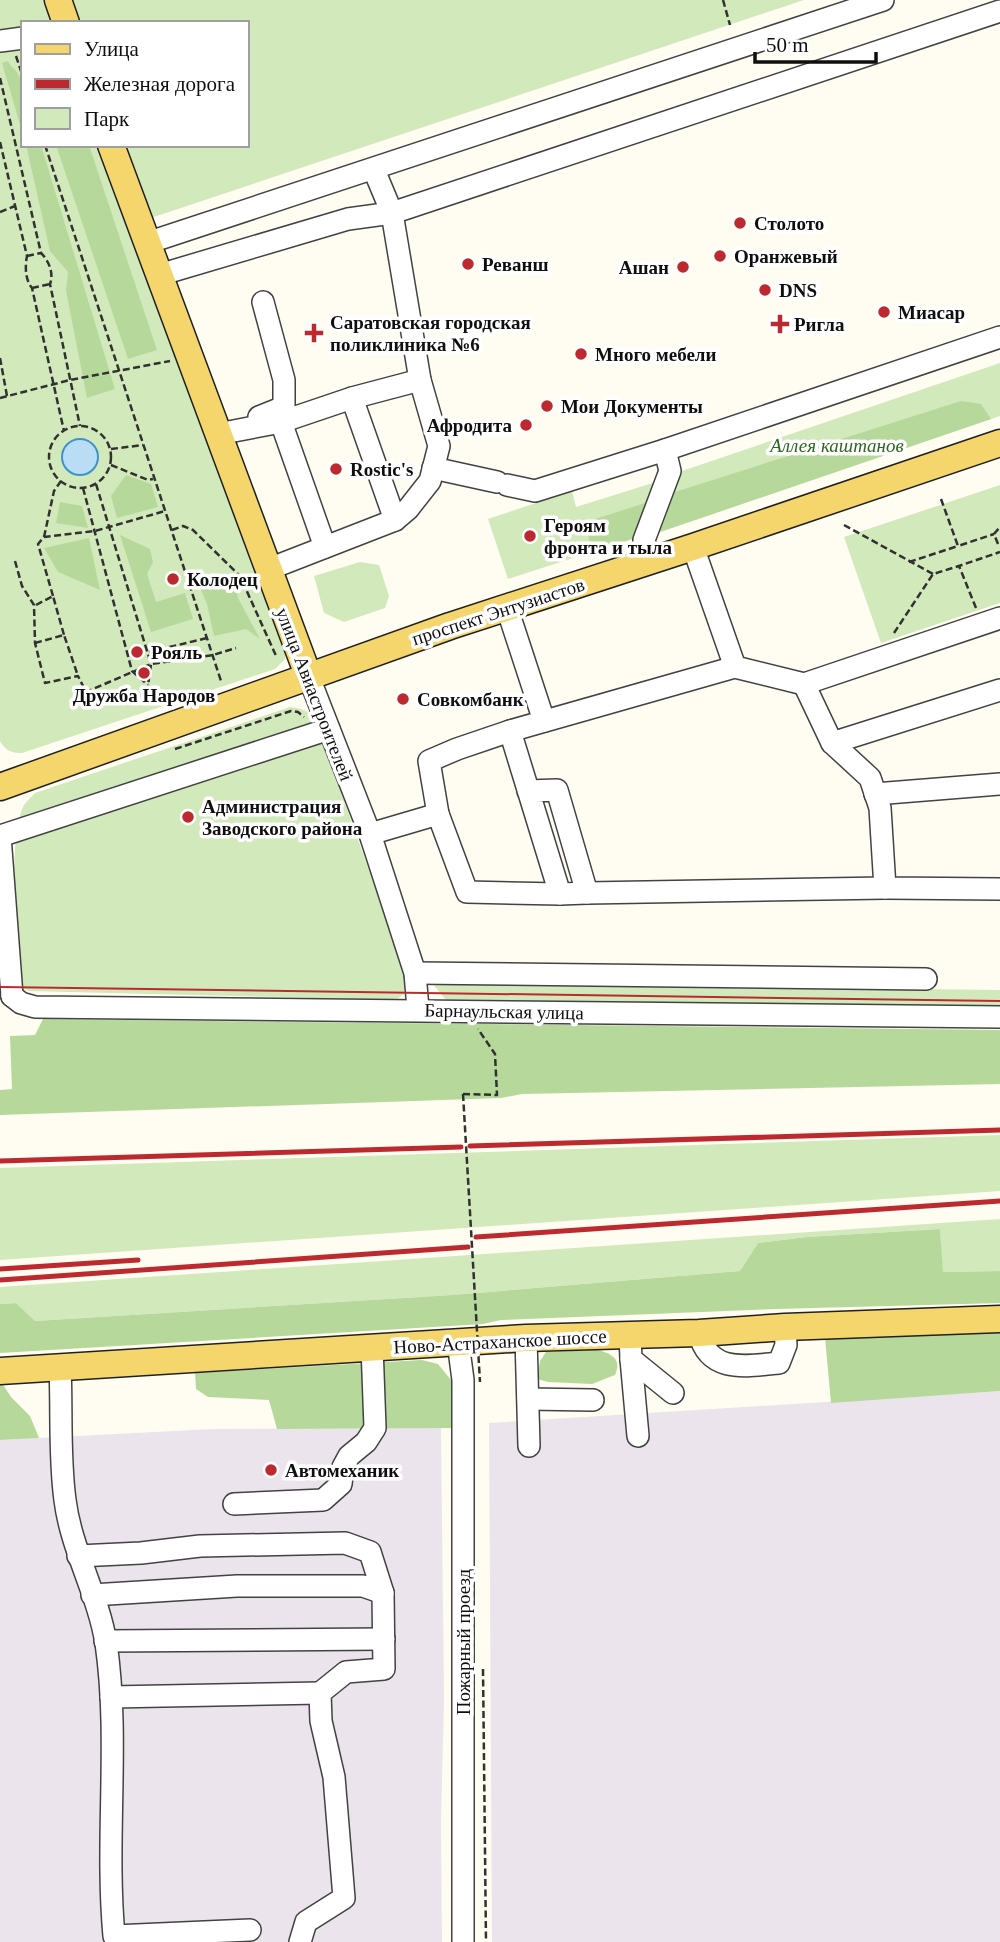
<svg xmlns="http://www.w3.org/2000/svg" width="1000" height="1942" font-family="Georgia,serif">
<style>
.industrial{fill:#ece4ed}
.green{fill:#d2e9bc}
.forest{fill:#b6d99b}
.water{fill:#b8ddf5;stroke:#4191ca;stroke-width:2}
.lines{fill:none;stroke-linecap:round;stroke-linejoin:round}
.minor-casing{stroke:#424242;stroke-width:24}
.major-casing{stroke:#202020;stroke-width:29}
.path{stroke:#313131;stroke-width:2.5;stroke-dasharray:7 3.5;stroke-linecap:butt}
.minor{stroke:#fff;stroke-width:21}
.major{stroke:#f4d66c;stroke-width:26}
.tram{stroke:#bc2a2f;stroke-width:2}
.rail{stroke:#bc2a2f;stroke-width:5}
.path-bridge{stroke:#313131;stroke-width:2.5;stroke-dasharray:7 3.5;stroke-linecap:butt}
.poi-dot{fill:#bc2a2f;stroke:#fff;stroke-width:2.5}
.labels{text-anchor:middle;stroke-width:7;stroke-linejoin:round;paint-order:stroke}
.poi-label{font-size:19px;font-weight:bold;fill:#0f0f0f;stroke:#fff;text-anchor:start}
.park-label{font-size:19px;font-style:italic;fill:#2e6620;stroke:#fff}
.street-label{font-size:19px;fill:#0f0f0f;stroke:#fff}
</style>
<rect width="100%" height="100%" fill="#fffcf2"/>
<g class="industrial">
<polygon points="1000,1391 1000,1942 492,1942 489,1423"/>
<polygon points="441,1428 444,1698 441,1822 442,1942 0,1942 0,1440 212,1429"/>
</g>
<g class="green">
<polygon points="0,0 44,0 52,23 23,23 23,32 0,36"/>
<polygon points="71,0 804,0 148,219 122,145 247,145 247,23 79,23"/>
<path d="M23 43V145H102L286 647 285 659 275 669 22 753C11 753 6 751 0 741V46Z"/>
<polygon points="1000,363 1000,416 660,532 682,471"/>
<polygon points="656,482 632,539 508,579 488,519 572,491 576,507"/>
<polygon points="1000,485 1000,603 881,643 844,537"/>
<polygon points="360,562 379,565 389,596 385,608 344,622 324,613 314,576"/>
<path d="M290 707C302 708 308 711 315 720L406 973 404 994 396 1000 29 991 20 987 18 980C17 940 7 838 24 805 27 801 31 797 35 793Z"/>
<polygon points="432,983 1000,990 1000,1007 446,1000"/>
<polygon points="1000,1135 1000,1191 0,1260 0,1168"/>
<polygon points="1000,1219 1000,1271 942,1272 940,1229 807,1237 758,1243 740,1271 452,1295 35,1321 16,1303 0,1304 0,1287"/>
</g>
<g class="forest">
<path d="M8 61C11 68 15 68 18 74 27 84 23 121 23 135L2 63Z"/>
<polygon points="26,145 41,145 115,389 87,398 66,291 68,272 50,251"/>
<polygon points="56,145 89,145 157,350 128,359"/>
<polygon points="961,401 981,404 991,419 660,532 675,492"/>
<polygon points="126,475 151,484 158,507 117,518 111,496"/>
<polygon points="60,502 82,506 88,528 56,523"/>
<polygon points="648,502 632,539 591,552 586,522"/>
<polygon points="120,535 150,549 153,562 147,574 156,602 185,593 193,619 151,632"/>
<polygon points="89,538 100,590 58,572 44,548"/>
<polygon points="223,576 234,579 238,598 260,639 246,629 214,636 207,604 198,583"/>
<polygon points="43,1019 1000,1030 1000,1084 522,1094 501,1098 0,1115 0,1090 12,1089 10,1036 35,1035"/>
<polygon points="940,1229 943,1272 1000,1271 1000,1303 777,1309 501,1320 483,1324 0,1353 0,1304 16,1303 35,1321 452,1295 740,1271 758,1243 807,1237"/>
<polygon points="1000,1332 1000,1391 831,1403 825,1338"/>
<path d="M598 1350C612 1354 622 1359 615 1375L592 1384 548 1382 537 1379 540 1361 546 1352Z"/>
<polygon points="422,1360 438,1364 451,1380 456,1428 277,1429 269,1400 208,1397 196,1389 195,1373"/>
<polygon points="2,1383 11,1397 30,1416 39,1438 0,1440 0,1384"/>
</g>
<circle class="water" cx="80" cy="457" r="18"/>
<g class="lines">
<defs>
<g id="minor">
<polyline points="0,41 23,38"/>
<polyline points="147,243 883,0"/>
<polyline points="159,275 348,219 392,213 1000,11"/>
<polyline points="352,398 395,520"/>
<polyline points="259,417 284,407 284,380 263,302"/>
<polyline points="281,422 325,547"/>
<polyline points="218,434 281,422 352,398 420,380"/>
<polyline points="433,468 497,482"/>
<polyline points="507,485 535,491 665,450 1000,337"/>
<polyline points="693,547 735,667"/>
<polyline points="649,561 644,540 670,471 665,450"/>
<polyline points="269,569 395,520 408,509 430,481 439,446 420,380 392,213 374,170"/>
<polyline points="507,608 544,721"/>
<polyline points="308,675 370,834 415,973 418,1009"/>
<polyline points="804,684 832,743 1000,690"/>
<polyline points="510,731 560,894 587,893 557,790 528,791"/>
<polyline points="832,743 870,778 880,808 885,888 1000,889"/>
<polyline points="875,794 1000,784"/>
<polyline points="438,814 429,761 457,749 510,731 735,667 804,684 1000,618"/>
<polyline points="370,834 438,814 467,892 560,894"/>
<polyline points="587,893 885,888"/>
<polyline points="415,973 926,979"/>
<polyline points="12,996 21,1003 35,1007 1000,1017"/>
<polyline points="12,996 0,836 329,729"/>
<path d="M699 1333C709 1374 746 1366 779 1363L786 1345 785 1327"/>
<polyline points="630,1335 631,1359 673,1393"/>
<polyline points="526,1338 529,1446"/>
<polyline points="458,1342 463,1380 463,1942"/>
<polyline points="631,1359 638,1436"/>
<path d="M60 1367C62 1411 59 1456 65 1500 71 1549 98 1594 106 1643 120 1740 105 1838 114 1936L250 1930"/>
<polyline points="528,1399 593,1400"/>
<polyline points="234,1504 323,1500 341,1484 343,1467 349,1456 366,1442 375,1428 372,1346"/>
<polyline points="78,1556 141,1553 200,1546 345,1543 370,1552 383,1593 384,1669 346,1672 320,1693 321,1721 334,1777 344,1898 306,1922 300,1942"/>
<polyline points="92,1595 237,1586 363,1586 383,1593"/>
<polyline points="105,1641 384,1639"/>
<polyline points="111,1697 320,1693"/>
</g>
<g id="major">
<polyline points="58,0 66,23"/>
<polyline points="111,145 308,675"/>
<polyline points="0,787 450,626 693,547 1000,443"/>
<polyline points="0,1371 526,1338 699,1333 785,1327 1000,1319"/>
</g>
</defs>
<use href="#minor" class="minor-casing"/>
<use href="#major" class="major-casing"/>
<g class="path">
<polyline points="723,0 730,25"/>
<polyline points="16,56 23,77"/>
<path d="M0 78 41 253C49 261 54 273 50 284L80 426"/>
<path d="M0 142 27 256C25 266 25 280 32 288L64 431"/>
<polyline points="45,145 221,681"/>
<polyline points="0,212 15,206"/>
<polyline points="27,256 41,253"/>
<polyline points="32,288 50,284"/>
<polyline points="0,358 7,396"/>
<polyline points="0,398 70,380 170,361"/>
<circle cx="80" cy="457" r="31"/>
<polyline points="111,449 143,445"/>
<polyline points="111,465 148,480 153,479"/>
<polyline points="96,484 151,664 148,685 154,703"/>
<polyline points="83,488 132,671 148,685"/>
<polyline points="941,499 958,546 994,534"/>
<polyline points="844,525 933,574"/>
<polyline points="172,530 183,526 193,530 240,576 277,658"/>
<polyline points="44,537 54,491 61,481"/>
<polyline points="998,544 994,534 1000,527"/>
<polyline points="15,561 22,586 34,605 35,643 45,683 78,676 86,692 151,664 213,655 236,648"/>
<polyline points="909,562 958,546"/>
<polyline points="53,596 38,544 44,537 95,531 165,511"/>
<polyline points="36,605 53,596 64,635"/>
<polyline points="976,608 959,566 1000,552"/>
<polyline points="894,633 933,574 959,566"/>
<polyline points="35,643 64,635 78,676"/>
<polyline points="149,652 207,638"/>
<polyline points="175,749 291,711 298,712 304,717"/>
<polyline points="463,1094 497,1095 495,1054 478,1029"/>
<polyline points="483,1669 486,1942"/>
</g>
<use href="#minor" class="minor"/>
<use href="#major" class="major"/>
<polyline class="tram" points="0,987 1000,1001"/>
<g class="rail">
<polyline points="470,1146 1000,1130"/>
<polyline points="0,1161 461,1147"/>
<polyline points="476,1237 1000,1201"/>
<polyline points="0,1269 138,1260"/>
<polyline points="0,1280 468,1247"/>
</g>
<polyline class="path-bridge" points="463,1094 480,1382"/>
</g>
<g class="poi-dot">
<circle cx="740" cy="223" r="7"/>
<circle cx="720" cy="256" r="7"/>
<circle cx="468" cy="264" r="7"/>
<circle cx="683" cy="267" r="7"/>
<circle cx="765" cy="290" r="7"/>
<circle cx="884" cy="312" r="7"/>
<path d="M776.5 313.5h7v7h7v7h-7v7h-7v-7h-7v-7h7z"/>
<path d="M310.5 322.5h7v7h7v7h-7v7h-7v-7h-7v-7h7z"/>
<circle cx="581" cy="354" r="7"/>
<circle cx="547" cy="406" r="7"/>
<circle cx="526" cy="425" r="7"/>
<circle cx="336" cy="469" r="7"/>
<circle cx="530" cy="536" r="7"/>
<circle cx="173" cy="579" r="7"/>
<circle cx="137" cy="652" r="7"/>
<circle cx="144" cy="673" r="7"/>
<circle cx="403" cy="699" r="7"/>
<circle cx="188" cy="817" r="7"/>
<circle cx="271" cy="1470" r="7"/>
</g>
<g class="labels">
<g class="poi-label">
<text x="754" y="230">Столото</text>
<text x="734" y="263">Оранжевый</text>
<text x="482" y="271">Реванш</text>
<text x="669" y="274" text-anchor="end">Ашан</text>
<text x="779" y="297">DNS</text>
<text x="898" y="319">Миасар</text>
<text x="330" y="329">Саратовская городская<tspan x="330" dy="22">поликлиника №6</tspan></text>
<text x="794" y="331">Ригла</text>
<text x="595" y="361">Много мебели</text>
<text x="561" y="413">Мои Документы</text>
<text x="512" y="432" text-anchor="end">Афродита</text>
<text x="350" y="476">Rostic's</text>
<text x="544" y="532">Героям<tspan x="544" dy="22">фронта и тыла</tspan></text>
<text x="187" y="586">Колодец</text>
<text x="151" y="659">Рояль</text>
<text x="144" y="702" text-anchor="middle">Дружба Народов</text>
<text x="417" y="706">Совкомбанк</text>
<text x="202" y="813">Администрация<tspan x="202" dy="22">Заводского района</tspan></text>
<text x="285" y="1477">Автомеханик</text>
</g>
<g class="park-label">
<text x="837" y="452">Аллея каштанов</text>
</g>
<g class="street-label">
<text transform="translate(498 611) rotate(-18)" y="7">проспект Энтузиастов</text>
<text transform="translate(315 694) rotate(69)" y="7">улица Авиастроителей</text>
<text transform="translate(504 1011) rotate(1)" y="7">Барнаульская улица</text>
<text transform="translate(500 1341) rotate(-3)" y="7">Ново-Астраханское шоссе</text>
<text transform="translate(463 1642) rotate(-90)" y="7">Пожарный проезд</text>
</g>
</g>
<rect x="21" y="21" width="228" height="126" fill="#ffffff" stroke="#9f9f9f" stroke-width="2"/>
<rect x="35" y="44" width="35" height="10" fill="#f4d66c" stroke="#9f9f9f" stroke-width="2"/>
<text x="84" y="56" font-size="21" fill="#0f0f0f">Улица</text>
<rect x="35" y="79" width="35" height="10" fill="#bc2a2f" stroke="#9f9f9f" stroke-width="2"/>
<text x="84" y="91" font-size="21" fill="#0f0f0f">Железная дорога</text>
<rect x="35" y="108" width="35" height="21" fill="#d2e9bc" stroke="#9f9f9f" stroke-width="2"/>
<text x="84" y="126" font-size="21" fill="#0f0f0f">Парк</text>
<path d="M755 52v10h121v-10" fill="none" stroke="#0f0f0f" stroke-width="3.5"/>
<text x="766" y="52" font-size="21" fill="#0f0f0f" stroke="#ffffff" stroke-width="5" paint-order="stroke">50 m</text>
</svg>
